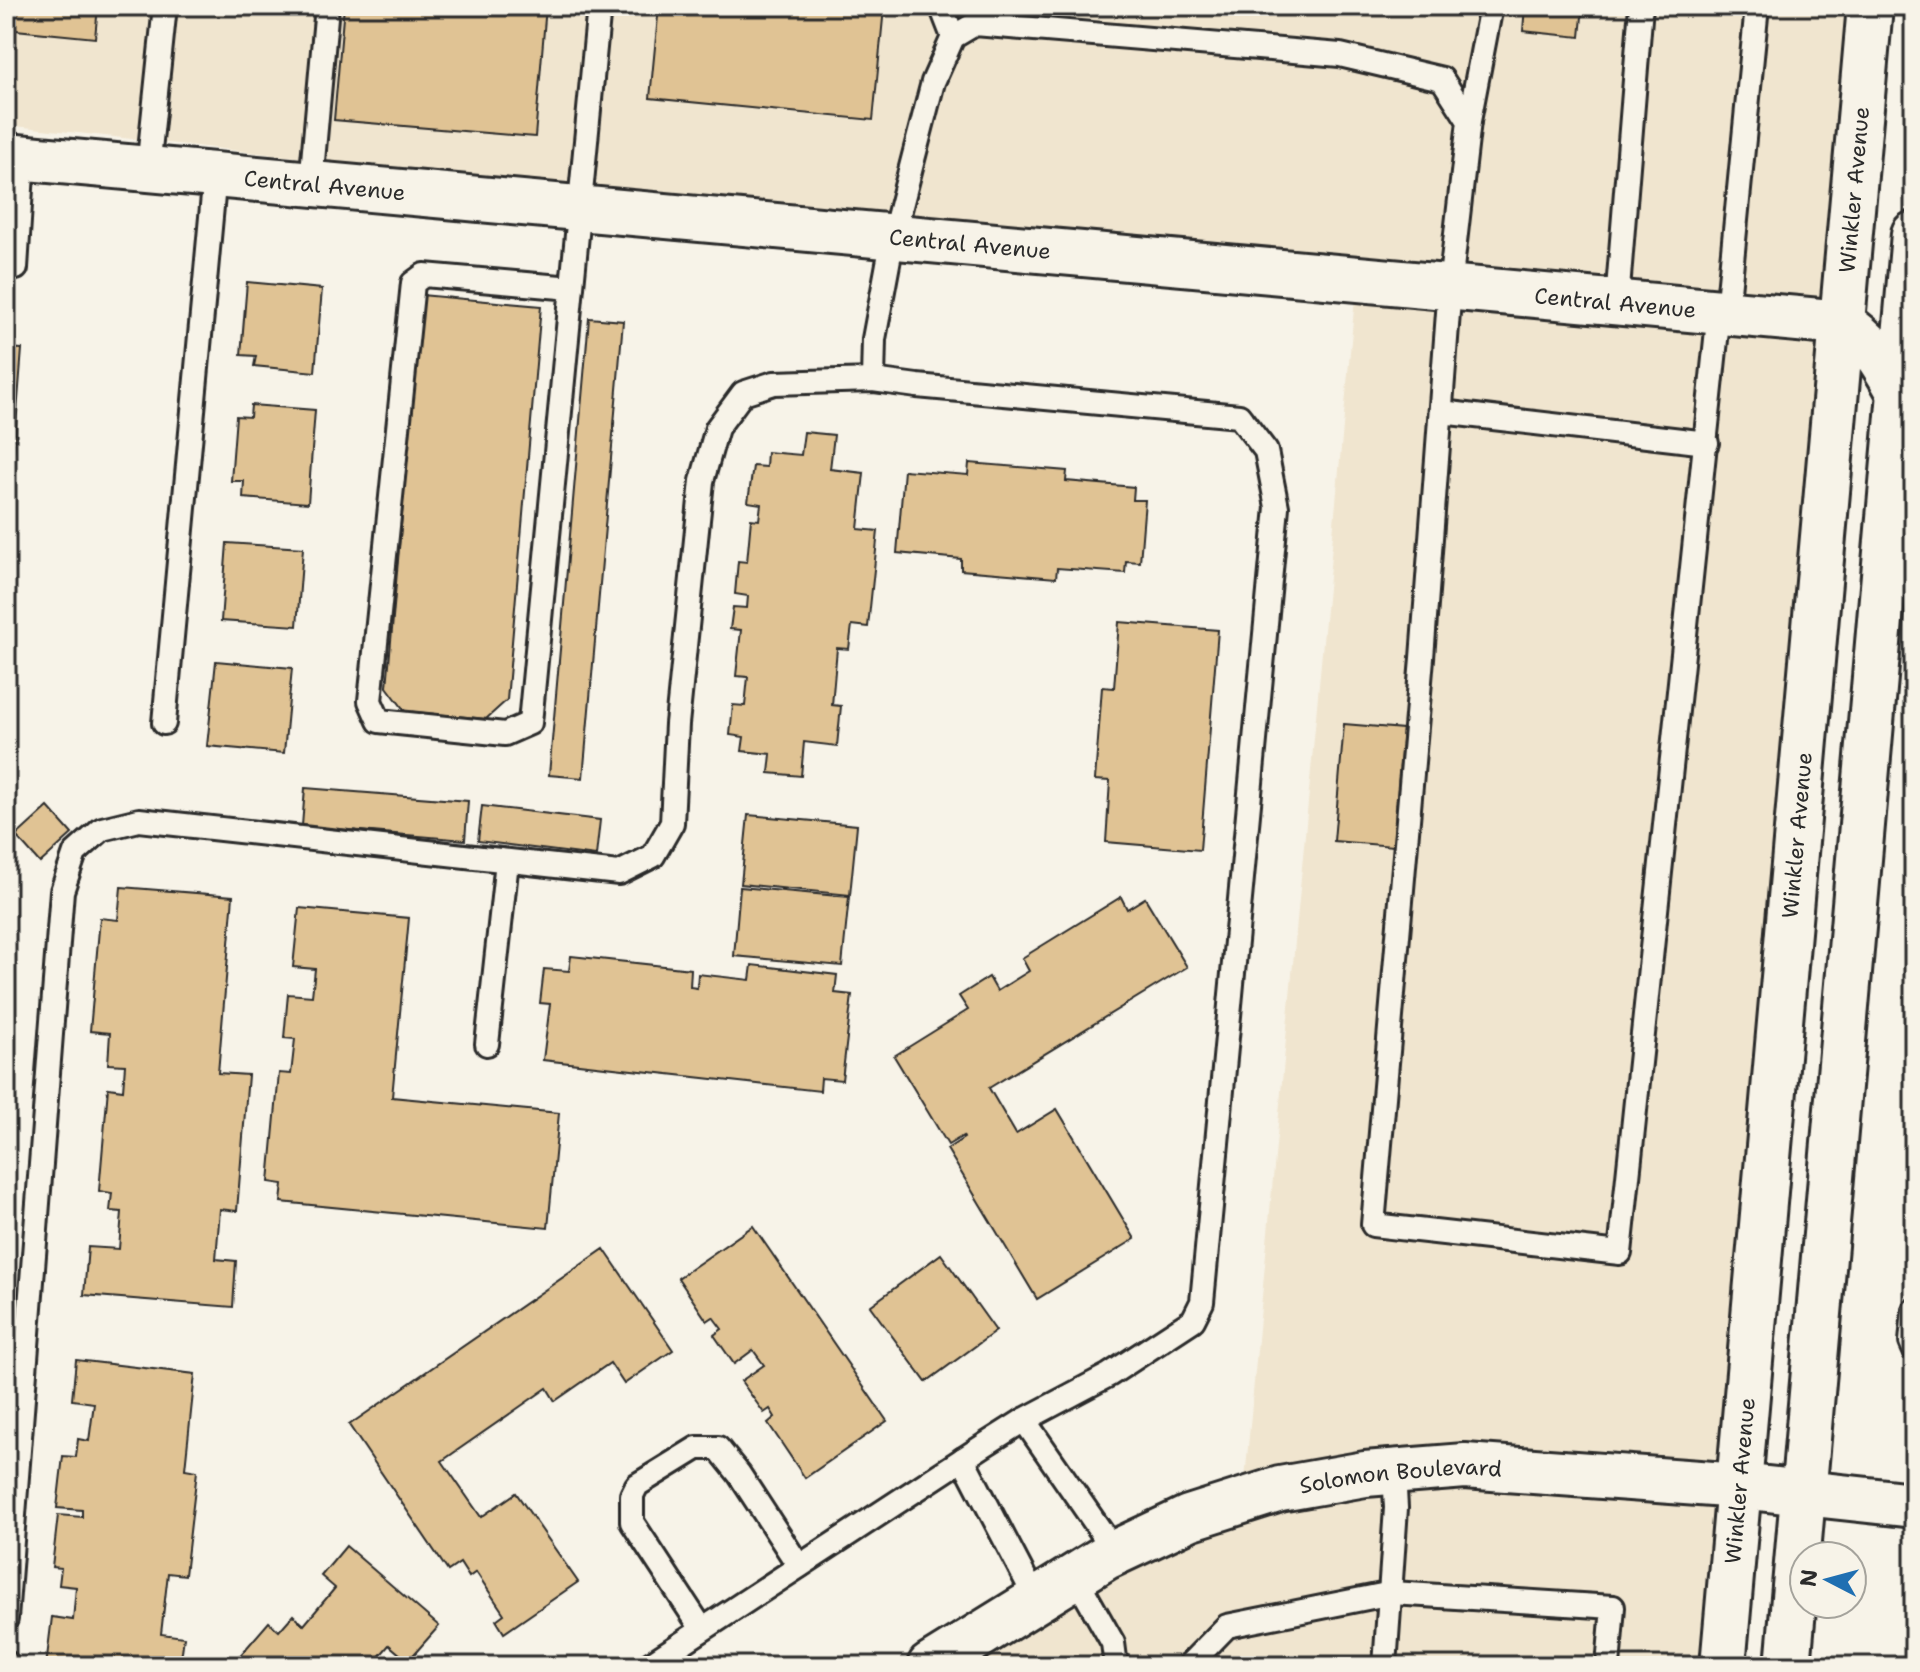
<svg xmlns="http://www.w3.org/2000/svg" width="1920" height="1672" font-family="'Shantell Sans',sans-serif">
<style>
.built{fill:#f0e5cf}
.building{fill:#e0c394;stroke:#2b2b2b;stroke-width:2}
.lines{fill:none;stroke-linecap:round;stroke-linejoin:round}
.lane-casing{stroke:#2b2b2b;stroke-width:28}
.secondary-casing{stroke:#2b2b2b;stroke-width:50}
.lane{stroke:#f7f3e8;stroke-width:22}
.secondary{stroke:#f7f3e8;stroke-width:44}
.labels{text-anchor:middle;stroke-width:6;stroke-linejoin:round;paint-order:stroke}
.street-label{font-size:22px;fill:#2b2b2b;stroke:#f7f3e8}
</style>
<rect width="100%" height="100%" fill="#f7f3e8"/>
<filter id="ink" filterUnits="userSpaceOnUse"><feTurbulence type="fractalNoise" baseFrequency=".0125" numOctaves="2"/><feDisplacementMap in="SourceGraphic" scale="16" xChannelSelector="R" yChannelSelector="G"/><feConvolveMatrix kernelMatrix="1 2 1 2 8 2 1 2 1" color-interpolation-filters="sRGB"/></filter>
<g filter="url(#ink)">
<g class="built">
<polygon points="6,6 1847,6 1821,301 557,186 6,125"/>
<polygon points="1355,298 1818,341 1719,1464 1382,1451 1340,1456 1245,1479"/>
<polygon points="1466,1487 1715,1505 1701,1666 970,1666 1118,1575 1198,1537 1286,1509 1368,1495"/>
</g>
<g class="building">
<polygon points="6,6 98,6 95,38 6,29"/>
<polygon points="344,6 546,6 535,137 334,120"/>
<polygon points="659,6 859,6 884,8 873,120 650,98"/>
<polygon points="1525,6 1583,6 1580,37 1523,31"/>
<polygon points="247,282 322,289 315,372 254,366 256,356 241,355"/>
<polygon points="421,295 541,306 507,700 486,719 405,711 387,687"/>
<polygon points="589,318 623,321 583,778 549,775"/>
<polygon points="6,348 22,349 14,452 6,451"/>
<polygon points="251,405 315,410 308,503 243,498 244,481 231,481 236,416 250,417"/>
<polygon points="804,432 834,435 830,469 864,473 858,529 878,531 868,627 852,625 849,649 837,648 832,705 841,706 837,746 804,742 801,776 769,773 771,754 742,751 744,737 730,735 733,705 745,706 748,677 736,676 741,630 730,629 733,607 747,608 748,596 735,594 738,561 747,562 751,519 759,520 761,504 748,502 753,466 766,467 767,452 801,455"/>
<polygon points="969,463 1067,471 1066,481 1134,487 1133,500 1145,500 1140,562 1126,561 1125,573 1057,568 1056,578 961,570 961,559 897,553 904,470 968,475"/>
<polygon points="6,478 14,479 6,559"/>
<polygon points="227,543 303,548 297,626 221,621"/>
<polygon points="1119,622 1218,630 1200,850 1106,842 1110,781 1095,780 1102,687 1114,688"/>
<polygon points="216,661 292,668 284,753 207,746"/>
<polygon points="1344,724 1403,729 1393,846 1334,841"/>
<polygon points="305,788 468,801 465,840 302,826"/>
<polygon points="482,806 600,820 596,856 478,841"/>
<polygon points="48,807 72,834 40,863 16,836"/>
<polygon points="748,815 857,825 850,895 741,884"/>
<polygon points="121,887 233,896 218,1073 248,1075 237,1211 220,1209 216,1259 236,1261 233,1307 84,1295 88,1247 119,1249 122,1212 110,1211 112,1193 99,1191 108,1088 123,1090 125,1065 108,1064 110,1033 90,1031 100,918 118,920"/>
<polygon points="740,887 849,897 842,966 734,956"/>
<polygon points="1121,897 1127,909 1145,898 1187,967 989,1088 1016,1134 1057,1109 1135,1239 1037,1299 947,1149 964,1138 963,1136 948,1145 894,1056 968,1010 959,996 989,977 997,991 1029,971 1022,958"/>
<polygon points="299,908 409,918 392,1097 559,1113 548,1228 281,1202 283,1184 269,1182 279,1073 291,1074 295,1039 284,1038 288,994 312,996 315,969 293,967"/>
<polygon points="571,956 691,969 690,987 697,988 698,974 750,980 752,965 837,975 835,993 852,995 842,1080 821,1078 820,1091 543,1060 550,1004 540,1003 544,969 569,971"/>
<polygon points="753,1226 887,1421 805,1478 768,1423 775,1417 770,1409 764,1413 741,1381 764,1365 753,1350 734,1364 714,1335 722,1329 713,1317 707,1321 678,1278"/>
<polygon points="604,1249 673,1350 624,1384 610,1363 555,1401 547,1388 442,1461 481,1517 516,1493 578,1582 504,1633 496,1620 504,1614 476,1572 469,1577 460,1563 448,1571 349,1425"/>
<polygon points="941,1254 996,1331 926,1382 870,1306"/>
<polygon points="76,1360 195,1374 185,1469 197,1471 185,1575 168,1573 161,1634 184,1637 180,1666 46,1666 52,1617 73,1620 76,1587 59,1585 61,1568 52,1567 58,1515 82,1517 82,1510 57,1508 63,1456 76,1457 78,1439 89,1441 94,1403 72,1400"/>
<polygon points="346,1546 439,1626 408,1661 389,1645 377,1659 384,1666 231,1666 269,1622 279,1631 293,1615 304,1625 335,1588 321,1576"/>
</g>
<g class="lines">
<defs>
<g id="lane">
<polyline points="941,6 953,37"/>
<polyline points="1469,121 1491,6"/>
<polyline points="148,169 165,6"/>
<polyline points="311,183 327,6"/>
<polyline points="6,268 16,268 23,157"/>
<polyline points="572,288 424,275 413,283 370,701 379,721 505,734 530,723 599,6"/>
<polyline points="1617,302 1641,6"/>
<polyline points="1727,312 1757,6"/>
<polyline points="873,380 874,339 893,237 933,82 953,37 975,24 1340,55 1442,79 1469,121 1450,286 1422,658 1373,1225 1620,1253 1719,311"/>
<polyline points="1441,412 1707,443"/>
<polyline points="164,723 215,174"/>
<polyline points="487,1044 507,861"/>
<polyline points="1914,1310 1911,1342 1914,1349"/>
<polyline points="1024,1420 1116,1553"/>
<polyline points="963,1459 1036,1599"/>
<polyline points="1075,1576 1113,1643 1116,1666"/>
<polyline points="6,1619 62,891 75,853 102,829 139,820 619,873 653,856 672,823 677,724 702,481 717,428 743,393 774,383 873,380 917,386 1239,416 1266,451 1277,507 1202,1302 1193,1320 1109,1375 1024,1420 983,1446 647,1666"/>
<polyline points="702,1629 632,1522 632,1495 637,1485 697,1448 718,1448 739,1474 799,1566"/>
<polyline points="6,1662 7,1666"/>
<polyline points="1188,1666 1227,1626 1392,1593 1613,1607 1608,1666"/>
<polyline points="1385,1666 1396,1508 1394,1472"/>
</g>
<g id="secondary">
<path id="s1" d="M6 156 1842 323C1875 345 1881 360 1900 393"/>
<path id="s2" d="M930 1666 1106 1557 1189 1518 1280 1489 1365 1474 1465 1466 1740 1486 1914 1505"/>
<path id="s3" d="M1723 1666 1870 6"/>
<polyline points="1788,1666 1914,234"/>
</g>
</defs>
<use href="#lane" class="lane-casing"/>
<use href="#secondary" class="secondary-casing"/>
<use href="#lane" class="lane"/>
<use href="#secondary" class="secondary"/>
</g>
</g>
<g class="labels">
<g class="street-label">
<text dy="8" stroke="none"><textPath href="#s1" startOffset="320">Central Avenue</textPath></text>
<text dy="8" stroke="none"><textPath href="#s3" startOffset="1482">Winkler Avenue</textPath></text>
<text dy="8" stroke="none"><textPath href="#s1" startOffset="968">Central Avenue</textPath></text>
<text dy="8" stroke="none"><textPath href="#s1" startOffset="1616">Central Avenue</textPath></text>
<text dy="8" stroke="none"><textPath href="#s3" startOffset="834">Winkler Avenue</textPath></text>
<text dy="8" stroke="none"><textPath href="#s2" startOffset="516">Solomon Boulevard</textPath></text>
<text dy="8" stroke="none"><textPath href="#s3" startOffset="186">Winkler Avenue</textPath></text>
</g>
</g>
<rect width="1920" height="1672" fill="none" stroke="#f7f3e8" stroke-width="32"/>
<rect x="16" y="16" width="1888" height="1640" fill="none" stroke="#2b2b2b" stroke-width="3" filter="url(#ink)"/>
<g transform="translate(1828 1580) rotate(276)"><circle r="38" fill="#f7f3e8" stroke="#a5a39c" stroke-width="2"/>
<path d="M0-6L14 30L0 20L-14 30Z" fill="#1f6fb2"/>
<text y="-12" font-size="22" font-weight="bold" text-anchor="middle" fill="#2b2b2b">N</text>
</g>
</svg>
